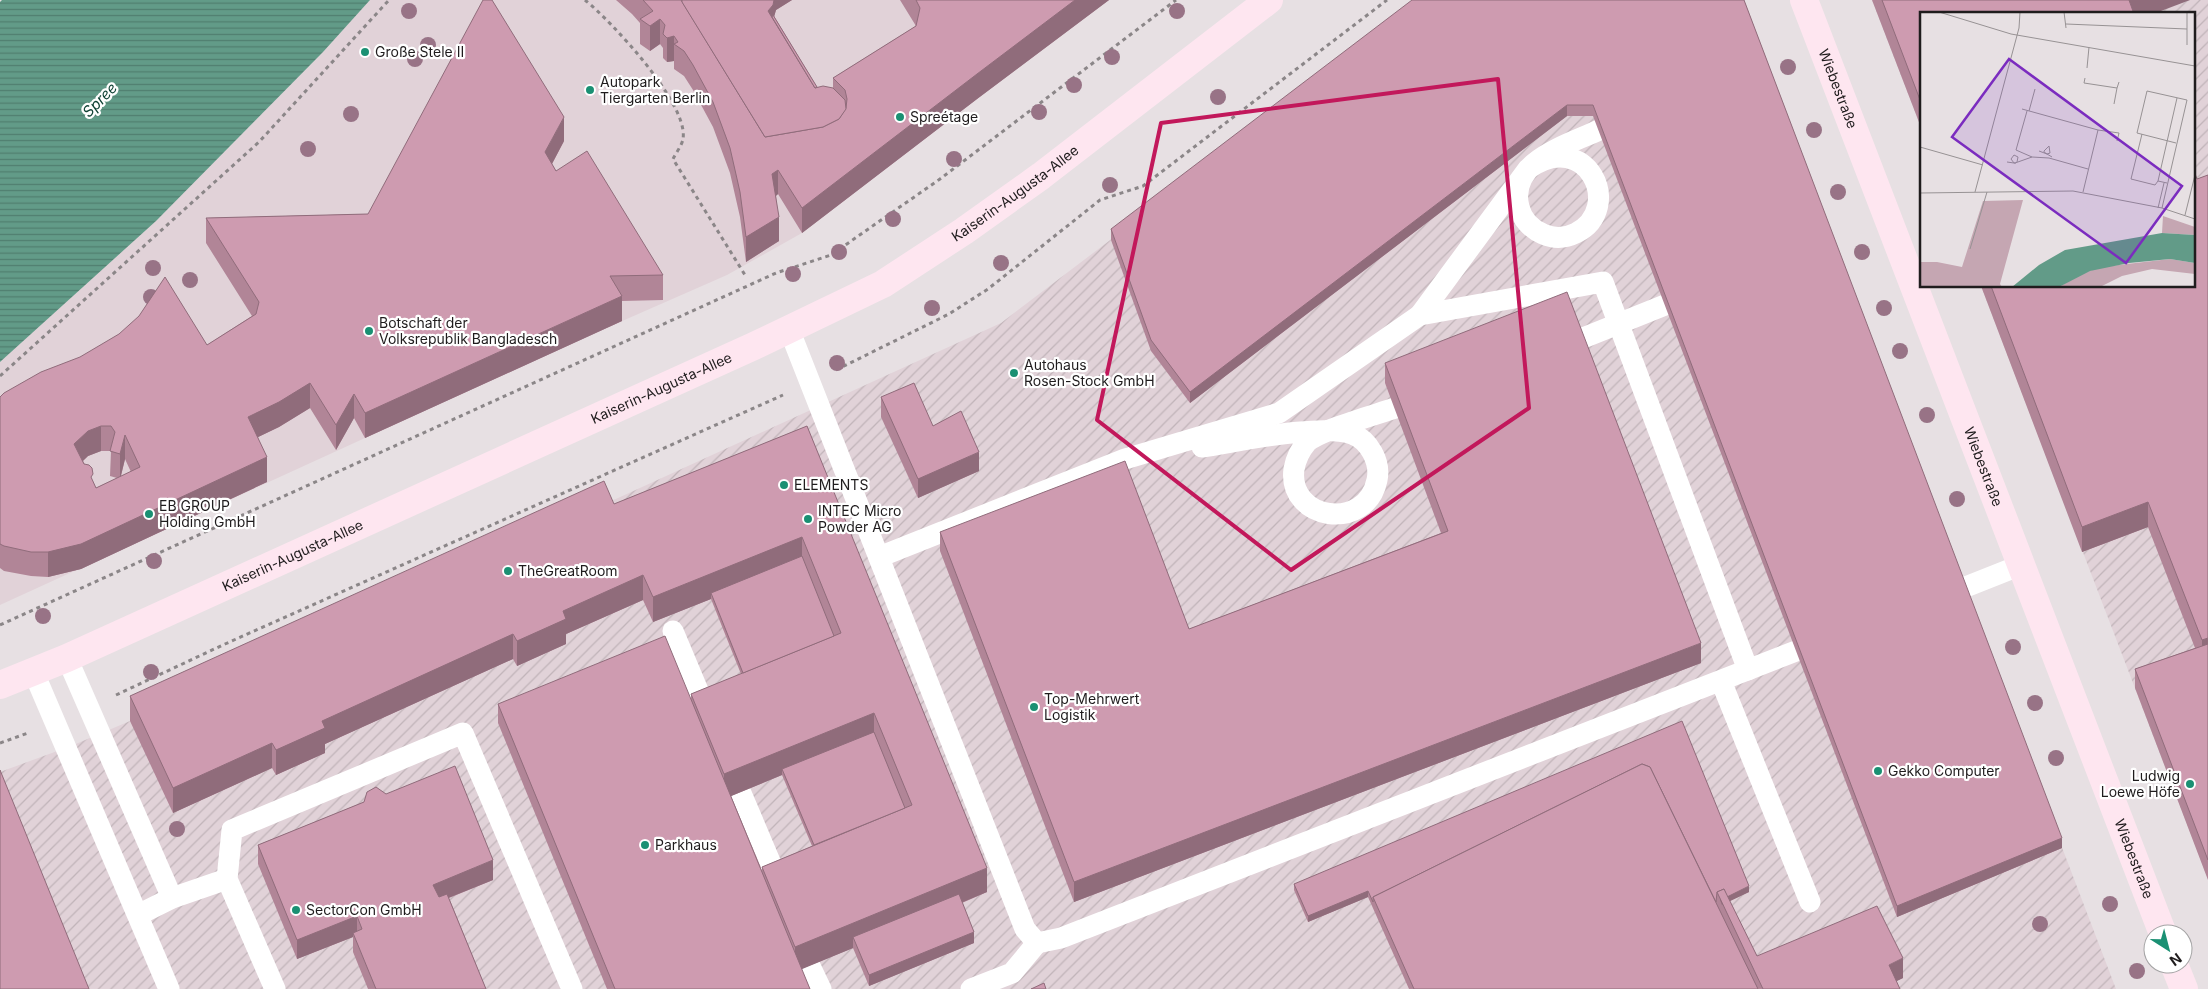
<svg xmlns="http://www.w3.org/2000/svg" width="2208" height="989" font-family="Inter,sans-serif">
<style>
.built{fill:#e1d2d8}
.industrial{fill:url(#industrial-furrows)}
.water{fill:url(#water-rules)}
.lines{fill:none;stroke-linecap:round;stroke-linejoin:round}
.path{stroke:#8b8688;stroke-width:3;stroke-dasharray:4 4;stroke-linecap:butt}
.lane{stroke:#fff;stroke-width:21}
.secondary{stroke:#fee6f0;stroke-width:28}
.tree{fill:#987386}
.wall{fill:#b18597;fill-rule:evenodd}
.shaded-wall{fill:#906c7b}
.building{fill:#ce9bb0;stroke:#906c7b;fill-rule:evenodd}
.marked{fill:none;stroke:#c2185b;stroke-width:4;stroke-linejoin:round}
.poi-dot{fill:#1a9073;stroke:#fff;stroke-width:2}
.labels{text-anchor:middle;stroke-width:4.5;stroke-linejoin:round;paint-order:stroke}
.poi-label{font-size:14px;fill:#1f1c1d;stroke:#fff;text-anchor:start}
.street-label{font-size:14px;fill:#1f1c1d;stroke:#fff}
.water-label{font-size:15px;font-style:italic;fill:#124436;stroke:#fff}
.inset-road{fill:none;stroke:#979294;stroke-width:1}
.view{fill:#7b2cbf;fill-opacity:0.15;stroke:#7b2cbf;stroke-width:2.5}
.inset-edge{fill:none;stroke:#1f1c1d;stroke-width:2.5}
</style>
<defs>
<pattern id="industrial-furrows" width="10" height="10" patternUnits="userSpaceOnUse" patternTransform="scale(1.25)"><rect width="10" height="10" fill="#e1d2d8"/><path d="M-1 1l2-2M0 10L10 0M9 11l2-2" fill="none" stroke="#c1b4b9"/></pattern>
<pattern id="water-rules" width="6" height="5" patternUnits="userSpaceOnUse" patternTransform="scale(1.25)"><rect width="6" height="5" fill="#629b88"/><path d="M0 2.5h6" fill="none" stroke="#507e6f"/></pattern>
</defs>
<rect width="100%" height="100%" fill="#e7e0e3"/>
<polygon class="built" points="370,0 916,0 977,99 802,233 727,275 588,336 0,605 0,362 156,221 323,52"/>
<g class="industrial">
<polygon points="1426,0 1739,0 2116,989 0,989 0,772 71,746 130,721 1001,323"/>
<polygon points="1872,0 2208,0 2208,879 1981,286 2194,286 2194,14 1922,14 1922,130"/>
</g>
<polygon class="water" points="2,0 370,0 323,52 156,221 0,362 0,2"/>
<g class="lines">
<g class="path">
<path d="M585 0C611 21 689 104 683 139 682 145 676 153 673 159L745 275"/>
<polyline points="836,370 949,314 988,289 1100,200 1143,186 1387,0"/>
<polyline points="0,376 259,142 389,0"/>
<polyline points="0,625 776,273 831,255 940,179 1176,0"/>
<polyline points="116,695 225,644 783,395"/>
<polyline points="0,743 28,733"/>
</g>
<g class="lane">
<path d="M1420 315 1528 169C1587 127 1625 208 1576 233 1566 238 1554 239 1543 234 1531 229 1522 219 1519 207 1507 161 1568 145 1599 130"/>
<polyline points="789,329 1025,929 1037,943 1061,938 1796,651"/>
<polyline points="1578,340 1665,305"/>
<path d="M1202 447C1238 442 1319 423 1352 434 1369 440 1381 462 1377 480 1366 533 1287 520 1294 469 1296 458 1300 450 1307 442 1320 430 1375 415 1395 408"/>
<polyline points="879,557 1125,459 1279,413 1420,315 1603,282 1748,670"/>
<polyline points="1963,588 2021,565"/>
<polyline points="673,631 707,712"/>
<polyline points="67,658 172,898"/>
<polyline points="34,673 169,989"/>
<polyline points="1721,681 1810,902"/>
<polyline points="741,793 780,885"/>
<polyline points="138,915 172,898 227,879"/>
<polyline points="810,966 821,989"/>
<polyline points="275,989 227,879 232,830 463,733 572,989"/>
<polyline points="971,989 1012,973 1037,943"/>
</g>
<g class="secondary">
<path id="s1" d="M1804 0 2163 934"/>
<path id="s2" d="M0 685 67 658 754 346 883 284 964 231 1041 176 1269 0"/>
<polyline points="2174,964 2184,989"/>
</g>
</g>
<g class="tree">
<circle cx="409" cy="11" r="8"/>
<circle cx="1177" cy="11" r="8"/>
<circle cx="428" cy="45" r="8"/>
<circle cx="1112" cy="57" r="8"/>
<circle cx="415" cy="59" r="8"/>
<circle cx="1788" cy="67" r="8"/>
<circle cx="1074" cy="85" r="8"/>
<circle cx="1218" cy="97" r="8"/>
<circle cx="1039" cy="112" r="8"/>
<circle cx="351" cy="114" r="8"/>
<circle cx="1814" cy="130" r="8"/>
<circle cx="308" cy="149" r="8"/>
<circle cx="954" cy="159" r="8"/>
<circle cx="1110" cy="185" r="8"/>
<circle cx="1838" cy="192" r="8"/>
<circle cx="893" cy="219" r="8"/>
<circle cx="839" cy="252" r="8"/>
<circle cx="1862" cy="252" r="8"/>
<circle cx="1001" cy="263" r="8"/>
<circle cx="153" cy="268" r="8"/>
<circle cx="793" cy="274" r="8"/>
<circle cx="190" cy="280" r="8"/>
<circle cx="151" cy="297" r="8"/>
<circle cx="932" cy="308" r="8"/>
<circle cx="1884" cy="308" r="8"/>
<circle cx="1900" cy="351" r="8"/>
<circle cx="837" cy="363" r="8"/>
<circle cx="1927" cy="415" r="8"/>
<circle cx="1957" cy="499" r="8"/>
<circle cx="154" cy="561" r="8"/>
<circle cx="43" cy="616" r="8"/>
<circle cx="2013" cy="647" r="8"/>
<circle cx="151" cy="672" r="8"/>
<circle cx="2035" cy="703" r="8"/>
<circle cx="2056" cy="758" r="8"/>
<circle cx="177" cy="829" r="8"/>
<circle cx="2110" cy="904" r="8"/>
<circle cx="2040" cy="924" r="8"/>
<circle cx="2137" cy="971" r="8"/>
</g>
<g class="wall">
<polygon points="616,0 792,0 776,10 774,16 817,87 833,88 833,78 916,26 900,0 1109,0 977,99 802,233 778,194 776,196 779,241 746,262 740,217 730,173 713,127 693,90 684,76 674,69 674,61 667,62 663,58 663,48 660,44 650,51 640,44 640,23 632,14"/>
<polygon points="1744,0 2062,848 1897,917 1593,116 1567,116 1190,403 1151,351 1111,240 1111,229"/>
<polygon points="1872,0 2190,0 1922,14 1922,130"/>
<path d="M564 141 552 164 556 171 663 275V300L622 301V321L365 438 354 418 336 450 310 408 279 427 258 437 267 482 81 569 48 577 31 576 4 571 0 568V397L207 345 252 316 206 243V218L368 214ZM101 451H111L110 476 117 478 96 488 83 461 88 456ZM125 459 131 472 121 476Z"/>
<polygon points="2208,175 2208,880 2135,688 2135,669 2195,648 2148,527 2082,552 1981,286 2194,286 2197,179"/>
<polygon points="1385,363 1701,663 1074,902 940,551 940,532 1189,629 1441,533 1385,383"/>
<polygon points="881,397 933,426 979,471 918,498 881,417"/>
<path d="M807 426 987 892 962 903 974 943 869 986 853 948 801 969 810 989H607L498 723V704L691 698V694L741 674 711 599 653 622 643 600 566 634V644L517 666 513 659 325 744V753L276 775 272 768 173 813 130 721V696L614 504ZM782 775 812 846 762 867V871L731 796Z"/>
<polygon points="364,802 493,880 449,898 486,989 368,989 353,952 353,937 297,959 258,864 258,845"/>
<polygon points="1294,884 1749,892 1729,901 1757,956 1903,978 1896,981 1900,989 1409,989 1368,897 1308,922 1294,890"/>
</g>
<g class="shaded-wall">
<polygon points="774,0 792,0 776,10 773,21 768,11"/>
<polygon points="1075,0 1109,0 977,99 802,233 802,208 977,74"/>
<polygon points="2128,0 2190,0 2153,14 2128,14"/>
<polygon points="660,19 660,44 650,51 650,26"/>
<polygon points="674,36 674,61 667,62 667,38"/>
<polygon points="1567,105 1567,116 1190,403 1190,392"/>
<polygon points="564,117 564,141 545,177 545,152"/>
<polygon points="778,170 778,194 772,199 772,174"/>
<polygon points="779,217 779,241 746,262 746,237"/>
<polygon points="622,296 622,321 365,438 365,413"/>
<polygon points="310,383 310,408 279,427 248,442 248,417"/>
<polygon points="354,394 354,418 336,450 336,425"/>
<polygon points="101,426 101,451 88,456 74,469 74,444 88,431"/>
<polygon points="125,435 125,459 120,479 120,454"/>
<polygon points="979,452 979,471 918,498 918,479"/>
<polygon points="267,457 267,482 81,569 48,577 48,552"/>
<polygon points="2148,502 2148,527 2082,552 2082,527"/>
<polygon points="802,537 802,562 711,593 711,599 653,622 653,597"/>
<polygon points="643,575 643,600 566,634 566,644 517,666 517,641 563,611"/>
<polygon points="513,634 513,659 325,744 325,753 276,775 276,750 322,721"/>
<polygon points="2208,638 2208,663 2202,665 2202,640"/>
<polygon points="1701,643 1701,663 1074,902 1074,882"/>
<polygon points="874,713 874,738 782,769 782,775 724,799 724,774"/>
<polygon points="272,743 272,768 173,813 173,788"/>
<polygon points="2062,838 2062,848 1897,917 1897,906"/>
<polygon points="493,860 493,880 433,904 433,885"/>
<polygon points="987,868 987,892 857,946 853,937 853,948 795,972 795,947"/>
<polygon points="1749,886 1749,892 1722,905 1720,900"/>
<polygon points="1368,891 1368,897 1308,922 1308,916"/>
<polygon points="357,916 357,935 353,933 353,937 297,959 297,940"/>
<polygon points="974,932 974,943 869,986 869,975"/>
<polygon points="1903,958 1903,978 1889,985 1889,965"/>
</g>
<g class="building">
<path d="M483 0H492L564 117 545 152 556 171 587 151 663 275 610 276 622 296 365 413 354 394 336 425 310 383 279 402 248 417 267 457 81 544 48 552H31L4 546 0 544V397L4 393 41 372 80 357 119 334 139 316 165 277 207 345 256 314 259 302 206 218 368 214ZM101 426H111L115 432 110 451 120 454 125 435 140 467 96 488 91 477 93 474 92 468 89 465 84 464 74 444 88 431Z"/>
<polygon points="643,0 681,0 765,137 823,127 839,119 846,108 847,99 845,90 833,78 916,26 920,8 916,0 1075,0 977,74 802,208 778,170 772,174 779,217 746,237 740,192 730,148 713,102 693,65 684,51 674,44 678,42 674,36 667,38 663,34 665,25 660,19 650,26 640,19 653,11"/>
<polygon points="682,0 774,0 773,5 768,11 815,88 823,86 833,88 845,100 846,109 839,119 823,127 765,137 682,2"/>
<polygon points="1412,0 1744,0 2062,838 1897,906 1593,105 1567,105 1190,392 1151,340 1111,229"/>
<polygon points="1882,0 2129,0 2134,14 1922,14 1922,105"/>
<polygon points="773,15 817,87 815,88 772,17"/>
<polygon points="2194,171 2197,179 2208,175 2208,638 2202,640 2148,502 2082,527 1991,286 2194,286"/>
<polygon points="1567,292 1701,643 1074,882 940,532 1125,461 1189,629 1448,531 1385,363"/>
<polygon points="914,383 933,426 961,411 979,452 918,479 881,397"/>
<polygon points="807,426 987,868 795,947 762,867 912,805 874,713 724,774 691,694 841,633 802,537 653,597 643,575 563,611 566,619 517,641 513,634 322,721 325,728 276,750 272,743 173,788 130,696 604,481 614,504"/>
<polygon points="802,556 834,636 743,673 711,593"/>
<polygon points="665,636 810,989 615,989 498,704"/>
<polygon points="2208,644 2208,860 2135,669"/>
<polygon points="1682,721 1749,886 1727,897 1724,889 1717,892 1716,902 1650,767 1642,764 1373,897 1373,902 1368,891 1308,916 1294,884"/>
<polygon points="874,732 905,808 814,845 782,769"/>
<polygon points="1642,764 1650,767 1758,989 1414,989 1373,897"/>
<polygon points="455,766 493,860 433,885 439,897 447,894 486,989 376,989 353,933 362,929 357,916 297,940 258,845 364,802 367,792 376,787 386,794"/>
<polygon points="0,770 89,989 0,989"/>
<polygon points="1724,889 1757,956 1877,906 1903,958 1889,965 1900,989 1763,989 1717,892"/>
<polygon points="959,894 974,932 869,975 853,937"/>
<polygon points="1044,983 1046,989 1031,989"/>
</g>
<path class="marked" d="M1498 79 1529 408 1291 570 1097 420 1161 123Z"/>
<g class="poi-dot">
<circle cx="365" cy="52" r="5"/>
<circle cx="590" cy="90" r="5"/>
<circle cx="900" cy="117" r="5"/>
<circle cx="369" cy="331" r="5"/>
<circle cx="1014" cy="373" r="5"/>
<circle cx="784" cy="485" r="5"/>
<circle cx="149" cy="514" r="5"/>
<circle cx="808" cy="519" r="5"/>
<circle cx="508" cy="571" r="5"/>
<circle cx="1034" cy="707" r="5"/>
<circle cx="1878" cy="771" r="5"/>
<circle cx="2190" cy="784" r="5"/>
<circle cx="645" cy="845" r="5"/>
<circle cx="296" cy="910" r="5"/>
</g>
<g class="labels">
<g class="poi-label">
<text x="375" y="57">Große Stele II</text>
<text x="600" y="87">Autopark<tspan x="600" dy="16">Tiergarten Berlin</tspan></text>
<text x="910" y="122">Spreétage</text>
<text x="379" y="328">Botschaft der<tspan x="379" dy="16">Volksrepublik Bangladesch</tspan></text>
<text x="1024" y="370">Autohaus<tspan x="1024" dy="16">Rosen-Stock GmbH</tspan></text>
<text x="794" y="490">ELEMENTS</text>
<text x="159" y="511">EB GROUP<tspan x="159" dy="16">Holding GmbH</tspan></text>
<text x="818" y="516">INTEC Micro<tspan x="818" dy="16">Powder AG</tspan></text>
<text x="518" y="576">TheGreatRoom</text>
<text x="1044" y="704">Top-Mehrwert<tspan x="1044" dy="16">Logistik</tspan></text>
<text x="1888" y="776">Gekko Computer</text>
<text x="2180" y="781" text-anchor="end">Ludwig<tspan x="2180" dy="16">Loewe Höfe</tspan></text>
<text x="655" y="850">Parkhaus</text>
<text x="306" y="915">SectorCon GmbH</text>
</g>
<g class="street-label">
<text dy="5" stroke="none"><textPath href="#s1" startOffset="95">Wiebestraße</textPath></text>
<text dy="5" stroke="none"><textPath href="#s2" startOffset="1130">Kaiserin-Augusta-Allee</textPath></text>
<text dy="5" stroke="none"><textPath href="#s2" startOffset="725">Kaiserin-Augusta-Allee</textPath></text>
<text dy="5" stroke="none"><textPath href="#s1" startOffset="500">Wiebestraße</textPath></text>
<text dy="5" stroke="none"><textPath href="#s2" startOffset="320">Kaiserin-Augusta-Allee</textPath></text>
<text dy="5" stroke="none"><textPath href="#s1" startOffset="920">Wiebestraße</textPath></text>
</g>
<g class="water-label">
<text transform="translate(100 100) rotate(-45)" y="5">Spree</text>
</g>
</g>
<g transform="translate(1920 12)">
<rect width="275" height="275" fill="#e7e0e3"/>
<path d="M103 188 80 272 82 275H0V250H17L42 255 63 189ZM243 204 275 215V223L242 221ZM250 247 275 251V262L232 257 202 264 180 275H139L160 262 181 255Z" fill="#c5a6b2"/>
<path d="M242 221 275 223V251L250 247 209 251 170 259 139 275H92L119 253 145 238Z" fill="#629b88"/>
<path class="inset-road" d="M19 0 91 22 275 54M144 0 146 16M146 12 267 17V0M267 33V17M167 56 169 35M165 66 164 71 197 76 199 70M194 92 197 76M102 97 178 118 163 180M107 99 96 138 112 145 129 146 168 157M109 99 115 77M178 118 199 121 197 129M222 122 211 167 235 173 238 169 247 171M0 135 63 153M119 139 127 142 130 141 129 134 124 139V140L127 142 132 145M87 150 94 151H96L97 150 98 145 94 143 91 147 94 151H95L112 145M238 169 257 86M55 180 99 16 100 0M0 181 153 179 242 196 275 207M238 196 244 171M242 196 267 88 227 79 217 121 256 131M265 203 275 163M50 237 67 180"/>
<path class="view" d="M89 47 262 174 206 251 32 125Z"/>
<rect width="275" height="275" class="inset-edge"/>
</g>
<g transform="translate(2168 949) rotate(144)"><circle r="24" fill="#ffffff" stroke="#a5a4a5"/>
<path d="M0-4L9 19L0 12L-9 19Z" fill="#1a9073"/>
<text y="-8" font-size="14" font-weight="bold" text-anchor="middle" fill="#1f1c1d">N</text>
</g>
</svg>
